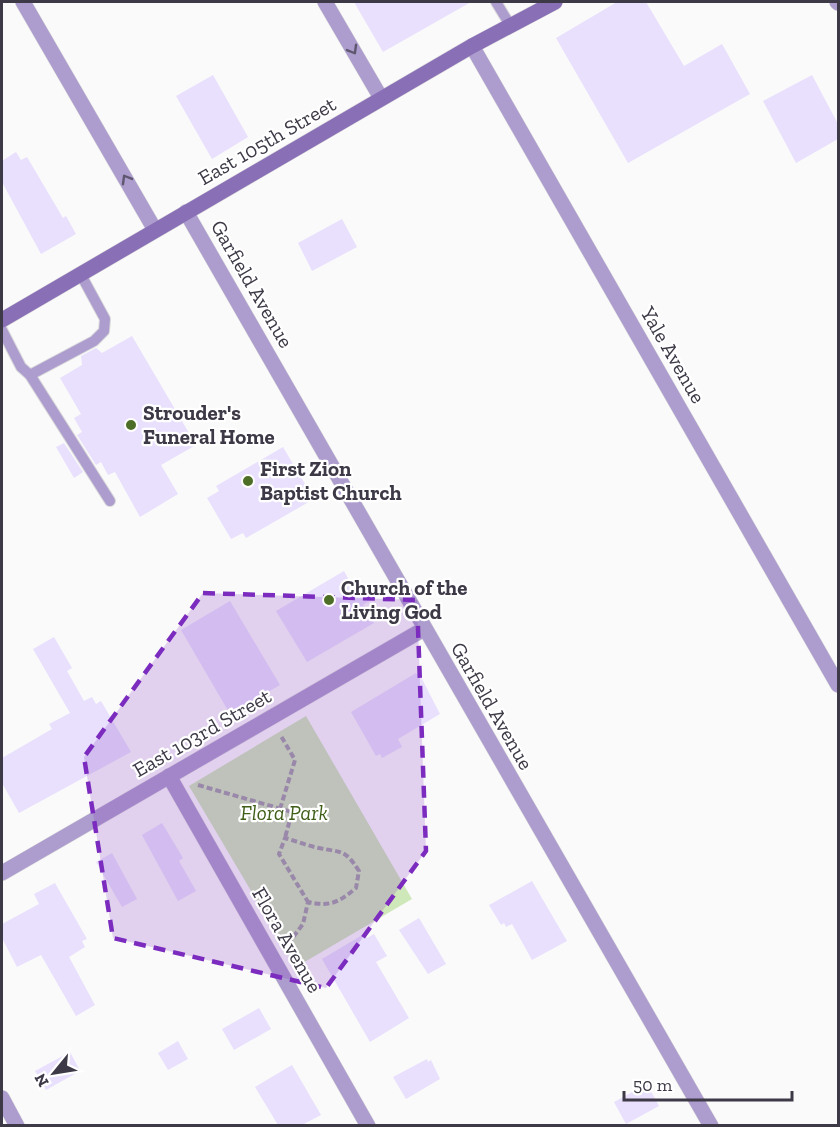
<svg xmlns="http://www.w3.org/2000/svg" width="840" height="1127" font-family="'Zilla Slab',serif">
<style>
.green{fill:#cfe8b9}
.building{fill:#e9e0fd}
.lines{fill:none;stroke-linecap:round;stroke-linejoin:round}
.lane-casing{stroke:#d8d7da;stroke-width:12}
.street-casing{stroke:#d8d7da;stroke-width:16}
.secondary-casing{stroke:#d8d7da;stroke-width:16}
.path{stroke:#a19fa5;stroke-width:4;stroke-dasharray:6 3;stroke-linecap:butt}
.lane{stroke:#ad9dce;stroke-width:10}
.street{stroke:#ad9dce;stroke-width:15}
.secondary{stroke:#896fb6;stroke-width:15}
.oneway{stroke:#5f576f}
.marked{fill:#7b2cbf;fill-opacity:0.2;stroke:#7b2cbf;stroke-width:4.5;stroke-dasharray:12 8;stroke-linejoin:round}
.poi-dot{fill:#4d6e26;stroke:#fff;stroke-width:2}
.labels{text-anchor:middle;stroke-width:4.5;stroke-linejoin:round;paint-order:stroke}
.street-label{font-size:21px;fill:#3e3946;stroke:#fff}
.poi-label{font-size:21px;font-weight:bold;fill:#3e3946;stroke:#fff;text-anchor:start}
.park-label{font-size:21px;font-style:italic;fill:#3f5e18;stroke:#fff}
</style>
<rect width="100%" height="100%" fill="#fafafa"/>
<polygon class="green" points="306,716 412,899 296,967 189,786"/>
<g class="building">
<polygon points="354,2 471,2 383,52"/>
<polygon points="617,2 646,2 684,66 722,44 750,94 628,163 556,38"/>
<polygon points="213,75 248,137 212,159 176,96"/>
<polygon points="812,75 838,124 838,139 796,163 763,101"/>
<polygon points="16,152 21,160 27,157 63,218 66,216 76,234 41,254 2,182 2,161"/>
<polygon points="342,219 357,247 312,271 298,243"/>
<polygon points="132,336 196,445 161,465 178,494 140,517 115,472 108,475 101,462 96,465 77,435 82,432 74,418 81,414 60,378 82,365 81,356 96,348 102,353"/>
<polygon points="64,443 83,472 74,478 56,447"/>
<polygon points="283,447 314,499 246,538 243,533 231,539 207,498 219,491 216,486"/>
<polygon points="344,571 354,589 364,583 373,599 363,605 374,623 307,662 276,611"/>
<polygon points="230,601 280,685 230,714 181,630"/>
<polygon points="54,637 72,668 67,671 84,701 92,697 96,704 101,701 131,752 19,813 2,783 2,758 52,729 49,724 70,713 33,649"/>
<polygon points="416,673 422,679 440,714 398,739 402,747 382,758 380,754 376,756 351,712"/>
<polygon points="162,823 183,858 179,861 196,891 178,901 142,835"/>
<polygon points="112,853 137,899 122,907 96,862"/>
<polygon points="532,881 567,941 532,960 512,924 506,927 504,923 501,925 489,905"/>
<polygon points="55,883 87,939 82,941 85,947 69,957 95,1005 76,1016 41,955 17,967 2,938 2,924 39,904 34,894"/>
<polygon points="419,918 446,964 428,974 399,930"/>
<polygon points="364,934 367,938 374,934 387,956 376,962 409,1018 370,1042 322,959"/>
<polygon points="259,1008 271,1029 234,1050 222,1029"/>
<polygon points="178,1041 188,1059 168,1070 158,1053"/>
<polygon points="70,1052 80,1071 46,1090 35,1071"/>
<polygon points="427,1059 428,1062 431,1060 440,1079 406,1099 393,1077"/>
<polygon points="292,1065 321,1115 302,1125 278,1125 255,1087"/>
<polygon points="647,1084 659,1106 626,1124 614,1102"/>
</g>
<g class="lines">
<defs>
<g id="lane">
<polyline points="496,2 510,25"/>
<polyline points="2,330 21,367 30,375 94,341 104,331 105,319 80,273"/>
<polyline points="30,375 110,501"/>
</g>
<g id="street">
<polyline points="23,2 155,230"/>
<polyline points="325,2 381,98"/>
<polyline points="837,2 838,3"/>
<polyline points="472,46 838,685"/>
<polyline points="186,212 711,1126"/>
<polyline points="169,776 368,1126"/>
<polyline points="2,873 424,629"/>
<polyline points="2,1098 17,1126"/>
</g>
<polyline id="secondary" points="2,320 472,46 555,2"/>
</defs>
<use href="#lane" class="lane-casing"/>
<use href="#street" class="street-casing"/>
<use href="#secondary" class="secondary-casing"/>
<g class="path">
<polyline points="198,785 292,812 285,838"/>
<polyline points="280,809 295,760 281,736"/>
<path d="M288 944 303 924 308 902C331 907 339 902 356 888L359 871C344 848 342 853 319 848 308 846 296 841 285 838L279 854 308 902"/>
</g>
<use href="#lane" class="lane"/>
<use href="#street" class="street"/>
<use href="#secondary" class="secondary"/>
</g>
<defs><path id="oneway-chevron" d="M-2-3.5L2.5 0L-2 3.5" fill="none" stroke-width="1.6" stroke-linecap="round" stroke-linejoin="round" transform="scale(1.5)"/></defs>
<g class="oneway">
<use href="#oneway-chevron" transform="translate(353 50) rotate(60)"/>
<use href="#oneway-chevron" transform="translate(126 179) rotate(-120)"/>
</g>
<path class="marked" d="M203 593 417 600 426 851 326 988 113 938 84 757Z"/>
<g class="poi-dot">
<circle cx="131" cy="425" r="6"/>
<circle cx="248" cy="481" r="6"/>
<circle cx="329" cy="600" r="6"/>
</g>
<g class="labels">
<g class="street-label">
<text transform="translate(267 141) rotate(-30)" y="7">East 105th Street</text>
<text transform="translate(252 284) rotate(60)" y="7">Garfield Avenue</text>
<text transform="translate(673 355) rotate(60)" y="7">Yale Avenue</text>
<text transform="translate(492 706) rotate(60)" y="7">Garfield Avenue</text>
<text transform="translate(202 733) rotate(-30)" y="7">East 103rd Street</text>
<text transform="translate(287 940) rotate(60)" y="7">Flora Avenue</text>
</g>
<g class="poi-label">
<text x="143" y="420">Strouder's<tspan x="143" dy="24">Funeral Home</tspan></text>
<text x="260" y="476">First Zion<tspan x="260" dy="24">Baptist Church</tspan></text>
<text x="341" y="595">Church of the<tspan x="341" dy="24">Living God</tspan></text>
</g>
<g class="park-label">
<text x="284" y="820">Flora Park</text>
</g>
</g>
<rect width="840" height="1127" fill="none" stroke="#3e3946" stroke-width="6"/>
<g transform="translate(54 1073) rotate(240)" stroke="#ffffff" stroke-width="4.5" paint-order="stroke">
<path d="M0-4.5L10 22L0 15L-10 22Z" fill="#3e3946"/>
<text y="-9" font-size="16" font-weight="bold" text-anchor="middle" fill="#3e3946">N</text>
</g>
<path d="M624 1091v9h168v-9" fill="none" stroke="#3e3946" stroke-width="3"/>
<text x="633" y="1091" font-size="18" fill="#3e3946" stroke="#ffffff" stroke-width="4.5" paint-order="stroke">50 m</text>
</svg>
